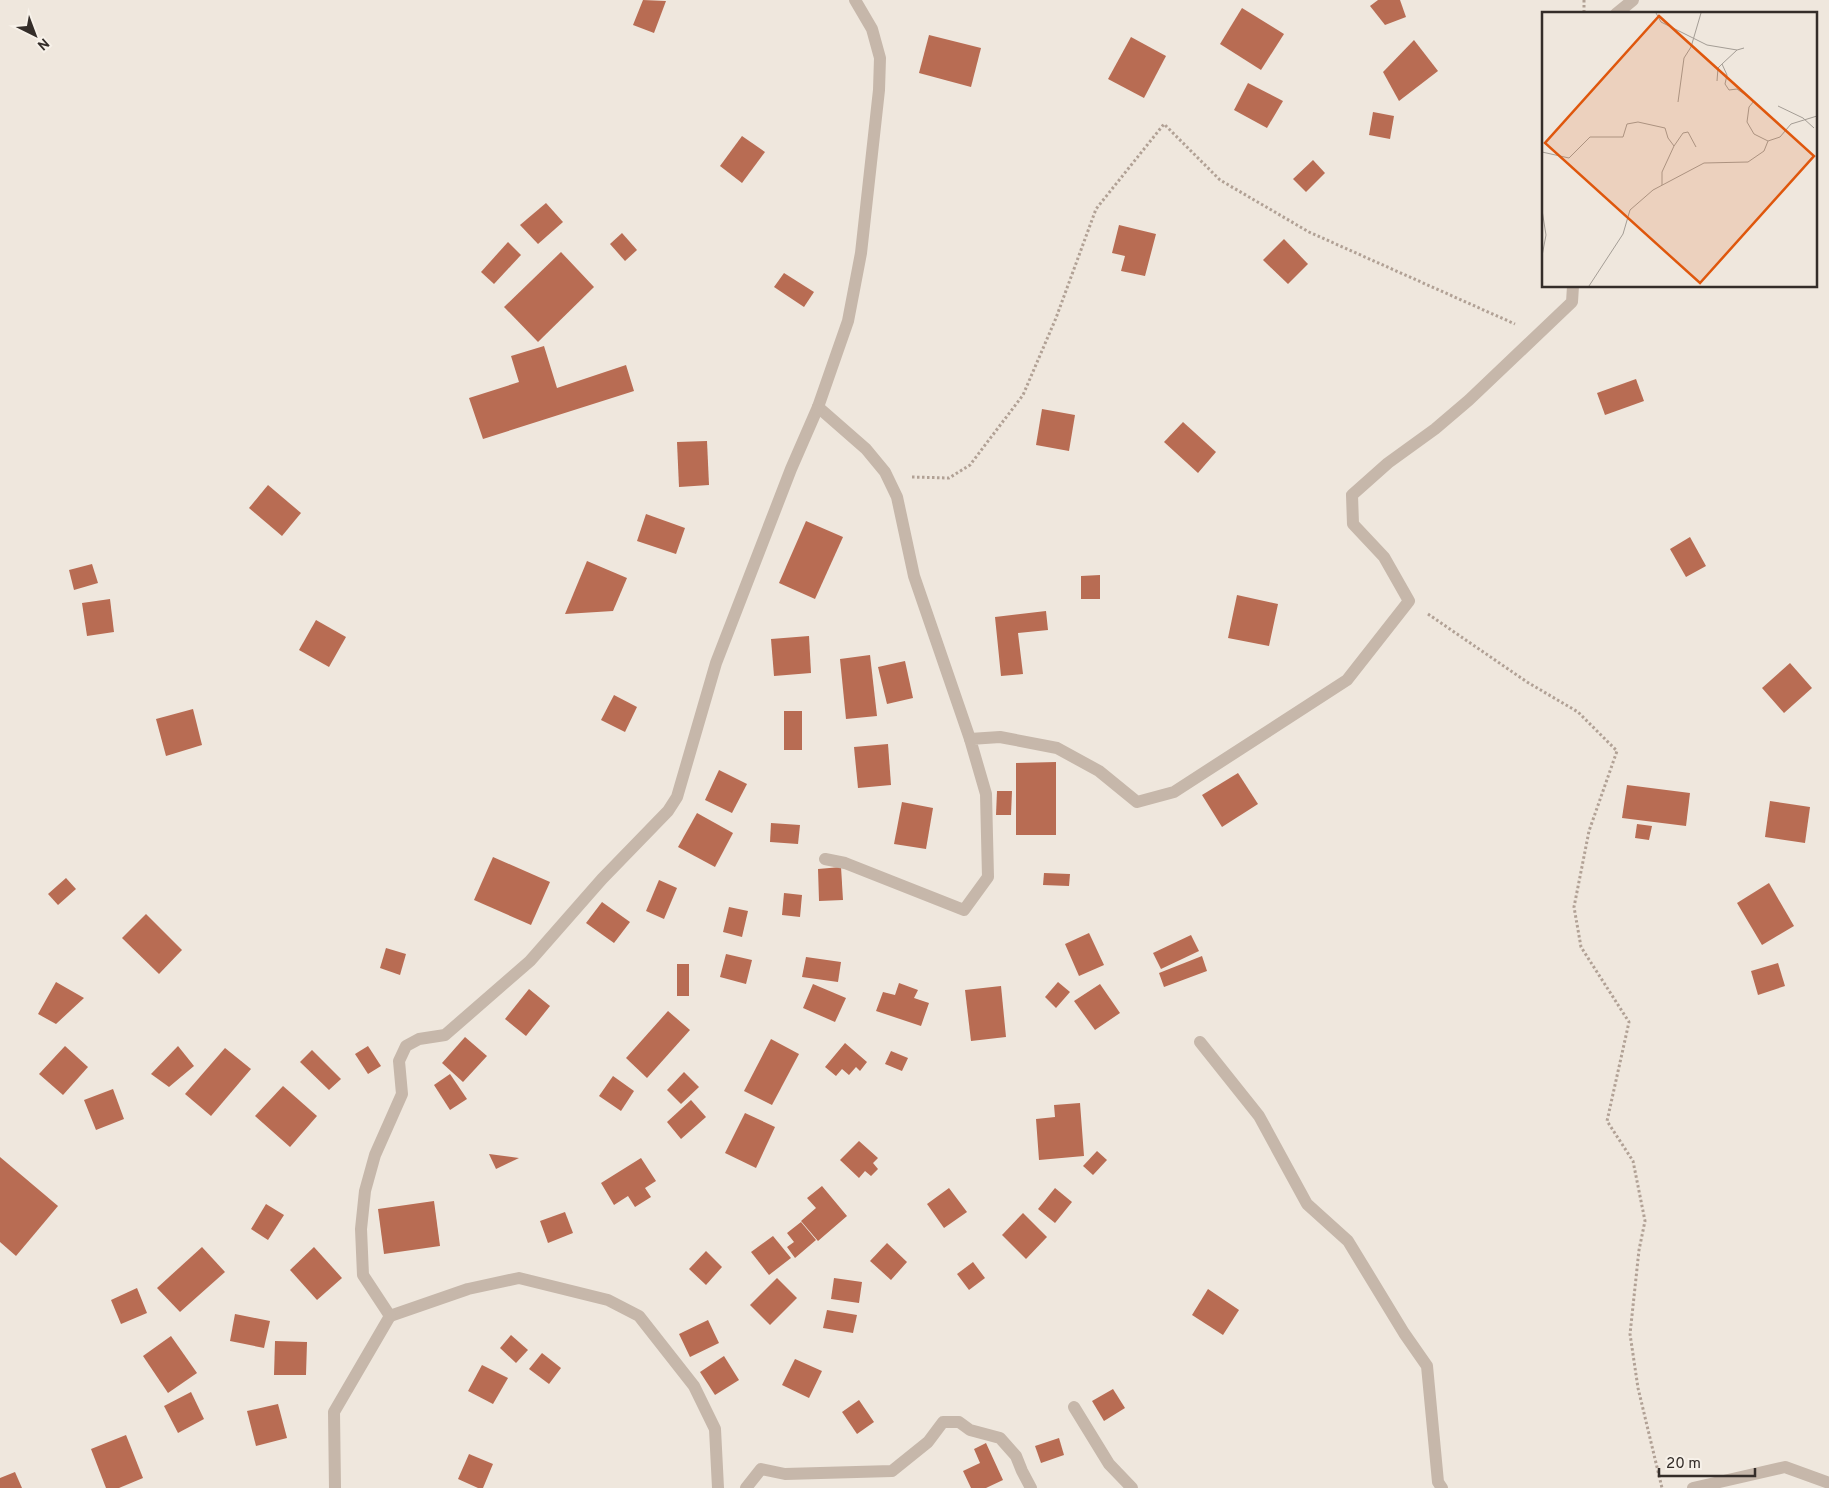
<svg xmlns="http://www.w3.org/2000/svg" width="1829" height="1488" font-family="Overpass,sans-serif">
<style>
.building{fill:#b86c53}
.lines{fill:none;stroke-linecap:round;stroke-linejoin:round}
.path{stroke:#b1a195;stroke-width:3;stroke-dasharray:2.5 2.5;stroke-linecap:butt}
.minor{stroke:#c6b7aa;stroke-width:12}
.inset-road{fill:none;stroke:#a49d95;stroke-width:1}
.view{fill:#df570d;fill-opacity:0.15;stroke:#df570d;stroke-width:2.5}
.inset-edge{fill:none;stroke:#342d29;stroke-width:2.5}
</style>
<rect width="100%" height="100%" fill="#efe7dd"/>
<g class="building">
<polygon points="643,0 666,1 654,33 633,25"/>
<polygon points="1378,0 1400,0 1406,17 1385,25 1370,6"/>
<polygon points="1242,8 1284,34 1261,70 1220,44"/>
<polygon points="929,35 981,48 971,87 919,73"/>
<polygon points="1131,37 1166,56 1144,98 1108,79"/>
<polygon points="1414,40 1438,71 1399,101 1383,72"/>
<polygon points="1248,83 1283,101 1267,128 1234,110"/>
<polygon points="1373,112 1394,116 1390,139 1369,135"/>
<polygon points="742,136 765,152 742,183 720,166"/>
<polygon points="1313,160 1325,173 1306,192 1293,179"/>
<polygon points="546,203 563,222 538,244 520,225"/>
<polygon points="1119,225 1156,234 1145,276 1121,271 1125,256 1112,253"/>
<polygon points="622,233 637,250 625,261 610,244"/>
<polygon points="1284,239 1308,264 1288,284 1263,260"/>
<polygon points="508,242 521,255 494,284 481,272"/>
<polygon points="561,252 594,287 538,342 504,307"/>
<polygon points="784,273 814,292 804,307 774,287"/>
<polygon points="544,346 557,388 626,365 634,391 483,439 469,398 519,382 511,356"/>
<polygon points="1636,379 1644,401 1605,415 1597,393"/>
<polygon points="1042,409 1075,415 1069,451 1036,445"/>
<polygon points="1183,422 1216,452 1198,473 1164,442"/>
<polygon points="707,441 709,485 679,487 677,442"/>
<polygon points="268,485 301,513 282,536 249,508"/>
<polygon points="646,514 685,528 676,554 637,541"/>
<polygon points="806,521 843,537 815,599 779,583"/>
<polygon points="1690,537 1706,566 1686,577 1670,549"/>
<polygon points="587,561 627,578 613,611 565,614"/>
<polygon points="92,564 98,583 74,590 69,570"/>
<polygon points="1100,575 1100,599 1081,599 1081,576"/>
<polygon points="1237,595 1278,604 1269,646 1228,638"/>
<polygon points="110,599 114,632 87,636 82,603"/>
<polygon points="1046,611 1048,630 1018,633 1023,674 1001,676 995,617"/>
<polygon points="316,620 346,637 329,667 299,650"/>
<polygon points="809,636 811,673 774,676 771,639"/>
<polygon points="870,655 877,716 846,719 840,659"/>
<polygon points="905,661 913,698 887,704 878,667"/>
<polygon points="1790,663 1812,688 1784,713 1762,688"/>
<polygon points="614,695 637,707 625,732 601,720"/>
<polygon points="193,709 202,745 166,756 156,719"/>
<rect x="784" y="711" width="18" height="39"/>
<polygon points="888,744 891,785 858,788 854,747"/>
<polygon points="1056,762 1056,835 1016,835 1016,763"/>
<polygon points="719,770 747,784 732,813 705,800"/>
<polygon points="1238,773 1258,804 1222,827 1202,795"/>
<polygon points="1627,785 1690,793 1686,826 1622,818"/>
<polygon points="997,791 1012,791 1011,815 996,815"/>
<polygon points="1770,801 1810,807 1805,843 1765,837"/>
<polygon points="902,802 933,808 926,849 894,844"/>
<polygon points="697,813 733,833 715,867 678,847"/>
<polygon points="771,823 800,825 798,844 770,842"/>
<polygon points="1637,824 1652,826 1649,840 1635,838"/>
<polygon points="493,857 550,882 531,925 474,900"/>
<polygon points="841,867 843,900 819,901 818,869"/>
<polygon points="1044,873 1070,874 1069,886 1043,885"/>
<polygon points="66,878 76,889 58,905 48,894"/>
<polygon points="659,880 677,888 664,919 646,911"/>
<polygon points="1769,883 1794,926 1762,945 1737,903"/>
<polygon points="784,893 802,895 800,917 782,915"/>
<polygon points="602,902 630,922 614,943 586,923"/>
<polygon points="729,907 748,911 742,937 723,932"/>
<polygon points="146,914 182,950 159,974 122,938"/>
<polygon points="1089,933 1104,965 1079,976 1065,944"/>
<polygon points="1191,935 1199,951 1161,969 1153,953"/>
<polygon points="386,948 406,954 400,975 380,968"/>
<polygon points="726,954 752,960 746,984 720,977"/>
<polygon points="1202,956 1207,971 1164,987 1159,973"/>
<polygon points="806,957 841,962 838,982 802,977"/>
<polygon points="1778,963 1785,986 1758,995 1751,971"/>
<rect x="677" y="964" width="12" height="32"/>
<polygon points="56,982 84,998 56,1024 38,1014"/>
<polygon points="1058,982 1070,992 1056,1008 1045,997"/>
<polygon points="899,983 918,990 914,998 929,1003 921,1026 876,1011 883,992 895,995"/>
<polygon points="813,984 846,998 835,1022 803,1008"/>
<polygon points="1100,984 1120,1013 1095,1030 1074,1001"/>
<polygon points="1001,986 1006,1037 971,1041 965,990"/>
<polygon points="529,989 550,1006 526,1036 505,1019"/>
<polygon points="668,1011 690,1030 647,1078 626,1058"/>
<polygon points="465,1037 487,1056 463,1082 442,1063"/>
<polygon points="771,1039 799,1054 772,1105 744,1091"/>
<polygon points="845,1043 867,1062 860,1071 856,1067 849,1075 842,1069 836,1076 825,1067"/>
<polygon points="65,1046 88,1067 63,1095 39,1074"/>
<polygon points="178,1046 194,1066 169,1087 151,1074"/>
<polygon points="368,1046 381,1066 368,1074 355,1054"/>
<polygon points="225,1048 251,1069 211,1116 185,1094"/>
<polygon points="312,1050 341,1079 329,1090 300,1062"/>
<polygon points="891,1051 908,1058 902,1071 885,1064"/>
<polygon points="684,1072 699,1087 681,1104 667,1090"/>
<polygon points="450,1074 467,1099 450,1110 434,1085"/>
<polygon points="613,1076 634,1091 621,1111 599,1096"/>
<polygon points="283,1086 317,1116 290,1147 255,1116"/>
<polygon points="113,1089 124,1119 96,1130 84,1100"/>
<polygon points="691,1100 706,1117 681,1139 667,1122"/>
<polygon points="1080,1103 1084,1156 1039,1160 1036,1119 1055,1117 1054,1105"/>
<polygon points="745,1113 775,1127 756,1168 725,1153"/>
<polygon points="859,1141 878,1158 873,1163 878,1169 871,1176 865,1171 859,1178 840,1160"/>
<polygon points="1097,1151 1107,1160 1093,1175 1083,1166"/>
<polygon points="489,1154 519,1158 496,1169"/>
<polygon points="0,1157 58,1206 16,1256 0,1242"/>
<polygon points="641,1158 656,1181 645,1188 651,1197 635,1207 628,1196 614,1205 601,1183"/>
<polygon points="822,1186 847,1216 818,1241 801,1221 816,1208 807,1198"/>
<polygon points="949,1188 967,1212 944,1228 927,1204"/>
<polygon points="1055,1188 1072,1202 1055,1223 1038,1209"/>
<polygon points="434,1201 440,1246 384,1254 378,1209"/>
<polygon points="266,1204 284,1215 268,1240 251,1229"/>
<polygon points="565,1212 573,1233 548,1243 540,1221"/>
<polygon points="1023,1213 1047,1237 1026,1259 1002,1235"/>
<polygon points="801,1222 816,1240 795,1258 787,1247 794,1242 787,1233"/>
<polygon points="773,1236 791,1258 769,1275 751,1252"/>
<polygon points="887,1243 907,1262 891,1280 870,1261"/>
<polygon points="202,1247 225,1272 180,1312 157,1288"/>
<polygon points="314,1247 342,1278 317,1300 290,1270"/>
<polygon points="706,1251 722,1267 706,1285 689,1269"/>
<polygon points="973,1262 985,1278 969,1290 957,1274"/>
<polygon points="777,1278 797,1298 770,1325 750,1305"/>
<polygon points="834,1278 862,1282 859,1303 831,1299"/>
<polygon points="137,1288 147,1313 121,1324 111,1300"/>
<polygon points="1208,1289 1239,1310 1223,1335 1192,1315"/>
<polygon points="827,1310 857,1315 853,1333 823,1328"/>
<polygon points="235,1314 270,1321 264,1348 230,1341"/>
<polygon points="708,1320 719,1343 690,1357 679,1334"/>
<polygon points="511,1335 528,1350 516,1363 500,1348"/>
<polygon points="171,1336 197,1373 168,1393 143,1356"/>
<polygon points="275,1341 307,1342 306,1375 274,1375"/>
<polygon points="542,1353 561,1368 549,1384 529,1369"/>
<polygon points="724,1356 739,1380 715,1395 700,1372"/>
<polygon points="795,1359 822,1371 809,1398 782,1385"/>
<polygon points="482,1365 508,1378 493,1404 468,1391"/>
<polygon points="1113,1389 1125,1408 1104,1421 1092,1401"/>
<polygon points="191,1392 204,1419 178,1433 164,1406"/>
<polygon points="859,1400 874,1422 857,1434 842,1412"/>
<polygon points="278,1404 287,1438 256,1446 247,1411"/>
<polygon points="126,1435 143,1478 119,1488 106,1488 91,1449"/>
<polygon points="1059,1438 1064,1455 1041,1463 1035,1446"/>
<polygon points="986,1443 1003,1480 986,1488 971,1488 963,1471 980,1463 974,1449"/>
<polygon points="469,1454 493,1464 483,1488 478,1488 458,1479"/>
<polygon points="15,1472 22,1488 0,1488 0,1478"/>
</g>
<g class="lines">
<g class="path">
<polyline points="1584,0 1584,14"/>
<polyline points="912,477 949,478 970,465 1023,395 1056,318 1096,209 1164,124 1220,180 1309,232 1515,324"/>
<polyline points="1428,614 1527,682 1578,712 1617,751 1589,831 1574,907 1581,947 1629,1022 1607,1121 1633,1161 1645,1221 1639,1250 1630,1334 1638,1388 1662,1488"/>
</g>
<g class="minor">
<polyline points="1616,14 1633,0"/>
<polyline points="818,407 866,449 885,472 897,497 914,576 970,739"/>
<polyline points="825,859 845,863 964,910 988,877 986,794 970,739 1000,737 1057,748 1099,771 1137,802 1174,792 1347,680 1409,601 1384,557 1353,524 1352,495 1388,463 1435,429 1469,400 1572,302 1573,286"/>
<polyline points="1200,1042 1259,1116 1307,1204 1348,1241 1404,1333 1427,1366 1438,1482 1442,1488"/>
<polyline points="390,1316 468,1289 519,1278 608,1300 639,1316 694,1386 715,1429 718,1488"/>
<polyline points="1074,1407 1109,1464 1132,1488"/>
<polyline points="335,1488 334,1412 390,1316 363,1275 361,1229 365,1191 375,1155 402,1094 399,1061 406,1046 419,1039 445,1035 530,961 602,879 668,811 677,797 716,663 791,469 818,407 848,321 861,253 879,90 880,58 872,29 855,0"/>
<polyline points="746,1488 761,1469 785,1474 892,1471 928,1442 943,1422 959,1422 970,1430 1000,1438 1016,1456 1022,1471 1031,1488"/>
<polyline points="1693,1488 1785,1467 1829,1483"/>
</g>
</g>
<g transform="translate(1542 12)">
<rect width="275" height="275" fill="#efe7dd"/>
<path class="inset-road" d="M114 1 119 10 165 33 195 38 202 36M195 38 180 52 185 63 183 72 187 78 195 77 212 89 207 95 205 110 212 122 226 129M175 69 176 56 180 52M136 90 142 46 149 35 159 1M236 94 261 106 272 116M0 140 27 146 48 125H81L85 112 96 110 123 116 126 126 132 134 141 121 146 120 154 135M120 173V160L132 134M0 198 4 223 0 244M47 274 81 222 88 198 111 178 162 151 206 150 222 139 226 129 238 125 249 112 275 104"/>
<path class="view" d="M117 4 272 144 158 271 3 131Z"/>
<rect width="275" height="275" class="inset-edge"/>
</g>
<g transform="translate(35 35) rotate(138)" stroke="#f7f1e9" stroke-width="4" paint-order="stroke">
<path d="M0-4L9 19L0 12L-9 19Z" fill="#342d29"/>
<text y="-8" font-size="14" font-weight="bold" text-anchor="middle" fill="#342d29">N</text>
</g>
<path d="M1659 1468v8h96v-8" fill="none" stroke="#342d29" stroke-width="2.5"/>
<text x="1666" y="1468" font-size="15" fill="#342d29" stroke="#f7f1e9" stroke-width="4" paint-order="stroke">20 m</text>
</svg>
